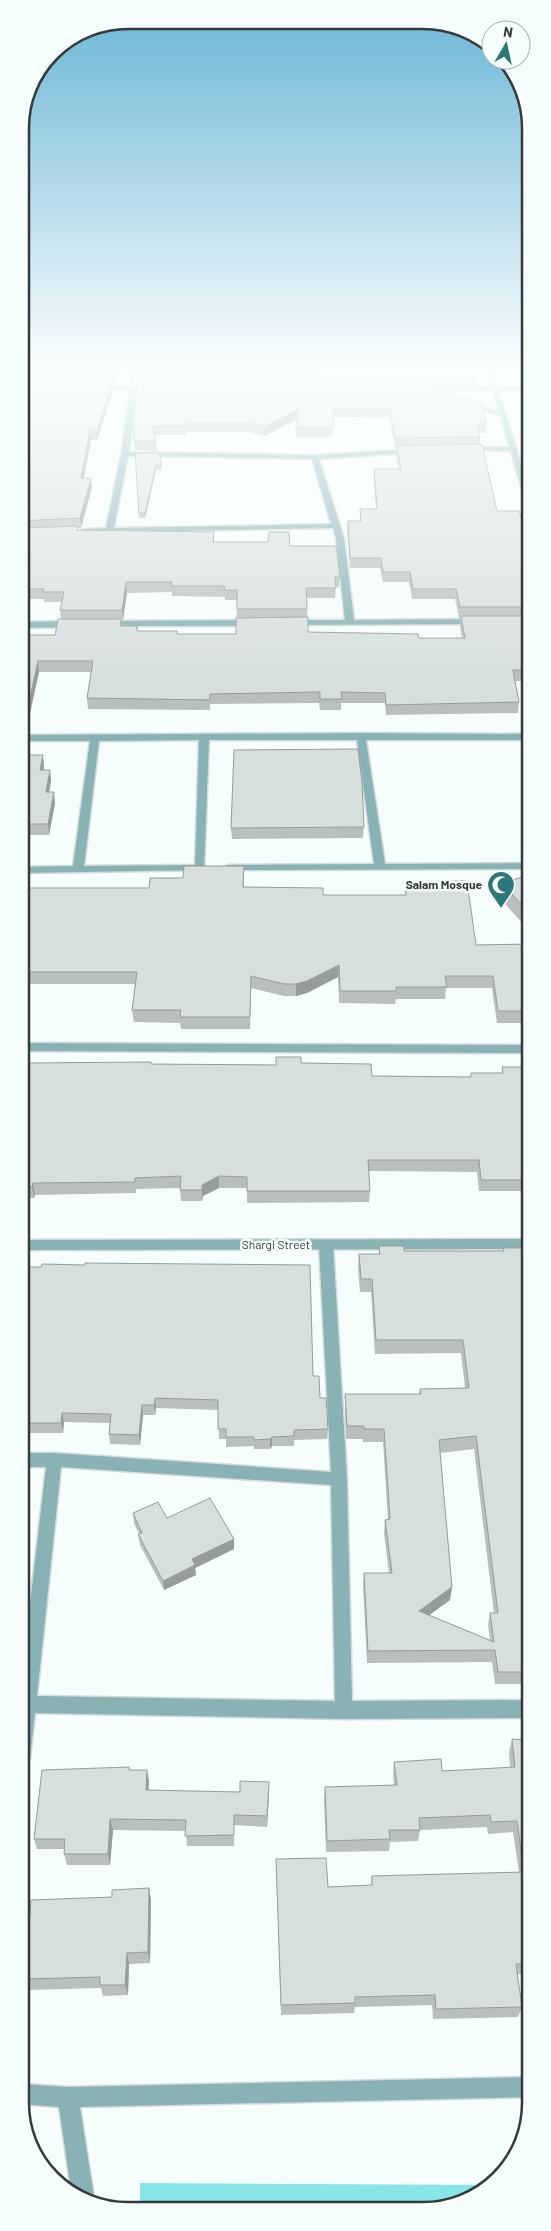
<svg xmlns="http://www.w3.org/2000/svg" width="551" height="2231" font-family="Barlow,sans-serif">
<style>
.green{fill:#88e6e8}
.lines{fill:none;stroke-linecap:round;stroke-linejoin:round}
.minor-casing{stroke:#d4dada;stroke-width:3}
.tertiary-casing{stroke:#d4dada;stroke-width:3}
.minor{fill:#88b2b3;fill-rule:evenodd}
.tertiary{fill:#88b2b3;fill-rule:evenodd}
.wall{fill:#b9bfbf;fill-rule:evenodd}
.shaded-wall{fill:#969b9b}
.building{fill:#d7dede;stroke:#969b9b;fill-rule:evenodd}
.labels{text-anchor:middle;stroke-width:5;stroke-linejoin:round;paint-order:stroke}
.poi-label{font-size:12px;font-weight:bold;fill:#373a3a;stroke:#f6fdfd;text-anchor:end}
.street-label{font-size:12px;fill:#373a3a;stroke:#f6fdfd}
.rim{fill:none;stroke:#373a3a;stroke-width:2.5}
</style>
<rect width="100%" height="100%" fill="#f6fdfd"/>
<polygon class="green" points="140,2183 490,2185 471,2200 438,2210 140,2209"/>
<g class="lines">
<defs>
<g id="minor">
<polygon points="230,370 236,370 233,388 230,390 227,388"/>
<path d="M153 386 156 388 155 389 137 390 129 452 315 455 416 449V453H413L319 459 344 538 354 620 478 619 482 622 481 624 287 625V621L290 620H345L336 538 333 528 82 533V529H85L106 528 121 454 130 390H98L95 388 98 386ZM128 456 312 459 331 524 114 528Z"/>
<polygon points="415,387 530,387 530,391 413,390 412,389"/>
<polygon points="468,403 504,413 505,414 502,416 466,406 465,405"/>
<polygon points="468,447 513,447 517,449 513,451 466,450 466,448"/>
<polygon points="105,621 253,620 257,623 253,626 102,626 101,624"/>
<polygon points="20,622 73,621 77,624 73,627 20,628"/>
<path d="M361 733 530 734V740H366L385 864 530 863V869L224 870 223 868 228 865 374 864 357 740H209L204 870 20 873V867L73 866 90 741H20V735ZM199 740 195 865 84 866 99 741Z"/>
<polygon points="21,1043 530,1045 530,1053 21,1051"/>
<path d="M326 1240 331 1241 333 1245 347 1479 352 1701 531 1700V1718L344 1719 35 1713 30 1758 27 1764 21 1767V1682L46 1467H21V1453H54L331 1472 319 1245 321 1241ZM61 1467 331 1485 335 1701 37 1696Z"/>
<polygon points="531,2077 531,2097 80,2107 94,2197 92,2201 71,2190 59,2107 21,2104 21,2084 68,2087"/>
</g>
<g id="tertiary">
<polygon points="489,370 495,370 498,389 530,492 530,505 526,503 492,389"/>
<polygon points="530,1239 530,1249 21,1250 21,1240"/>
</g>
</defs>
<use href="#minor" class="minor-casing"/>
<use href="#tertiary" class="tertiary-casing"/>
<use href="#minor" class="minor"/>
<use href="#tertiary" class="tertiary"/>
</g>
<g class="wall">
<path d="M20 370H120L115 384H113V391L97 440H91L84 478 92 487 81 528H78V530L214 532V542L290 546 340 577 339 587H336L335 598H307L308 632 419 638H462L460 626 461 618H459L455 599H412L409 582H383L380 568H350L347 531 348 521H360V509H376L374 478V469H399L396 455 397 447 395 448 389 418 334 417 332 437H296L297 419 264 436 249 432H187V435H155L156 441 157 451 135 450 133 423 138 384H130V370H228L226 383H236L237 370H478V376H476L475 385H424L425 387 486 424V433H480V444L497 511 530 544V681H515L519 702 518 713 386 715 385 703H341V710H320L319 703 210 704V710L88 709 87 698 91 672H39L30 713H20V635H55L61 619 60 610 62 602H44V599H20ZM172 592V596L225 597V600H237L236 634H177V631H138L137 626H122L121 620H123L127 593Z"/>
<polygon points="519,370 530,370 530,372 519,371"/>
<polygon points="135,453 162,465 162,470 156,470 145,518 139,518"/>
<polygon points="20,755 44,766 44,770 50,770 51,781 49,792 55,803 49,835 20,835"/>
<polygon points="364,827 363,838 232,839 231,828"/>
<polygon points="530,864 530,932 500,898 502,883 525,876 527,865"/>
<polygon points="244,866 244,887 323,895 405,895 406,890 442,890 443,881 476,945 530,944 530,1023 497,1023 492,988 446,988 445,999 396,999 395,1004 339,1003 338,977 307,993 296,996 284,996 251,988 250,1029 181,1029 180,1023 134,1022 132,1010 135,984 21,984 21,965 25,943 21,943 20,888 149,888 183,878"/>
<polygon points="301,1063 372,1076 470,1077 471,1073 502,1073 502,1067 526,1072 530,1072 530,1191 479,1191 477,1172 369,1171 370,1191 369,1202 247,1203 247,1188 219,1188 203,1196 202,1201 181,1201 180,1188 136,1189 136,1193 35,1195 34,1198 21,1199 21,1066 151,1064 276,1065"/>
<path d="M379 1246 404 1251H503V1248H530L531 1684H495L492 1662 367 1663 363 1585 364 1573H389L384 1533 385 1520H388L383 1442H363V1439H346L345 1407V1394H419L420 1389 465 1388 461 1353 375 1354 371 1292H360L358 1268 359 1254H379ZM474 1449 494 1613H490L488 1625 490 1640 429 1615 450 1600 452 1587 440 1453Z"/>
<polygon points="21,1267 313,1376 320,1398 328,1429 327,1439 294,1440 294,1446 272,1446 270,1449 254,1449 254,1446 226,1447 226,1439 219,1439 218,1410 156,1408 155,1415 143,1415 140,1445 110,1444 109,1434 110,1423 64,1422 63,1433 21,1433"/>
<polygon points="21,1482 24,1482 26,1492 28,1538 21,1538"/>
<polygon points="133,1513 167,1518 234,1549 195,1568 196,1575 164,1590 140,1545 138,1534 139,1534 134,1523"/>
<polygon points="512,1739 531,1740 531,1974 517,1974 522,2007 518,2017 433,2019 432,2005 355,2007 354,2013 281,2015 276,1859 328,1887 371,1885 372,1876 519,1872 513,1832 488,1834 487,1827 420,1830 418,1841 390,1842 389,1851 326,1852 324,1800 325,1787 394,1785 393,1774 394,1762 442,1771 510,1768 509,1752"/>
<polygon points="129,1767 130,1770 149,1781 148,1790 269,1793 267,1827 234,1825 234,1846 187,1846 186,1831 113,1830 110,1865 67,1865 64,1854 65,1849 37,1849 34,1839"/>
<polygon points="149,1888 151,1900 150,1963 129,1964 128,1995 103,1996 101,1988 29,1990 25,1979 112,1897"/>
</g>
<g class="shaded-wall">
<polygon points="116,370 120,370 115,384 115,375"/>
<polygon points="226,370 228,370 225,384 225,375"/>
<polygon points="112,382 113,391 97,440 97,430"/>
<polygon points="298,410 298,419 264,436 264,427"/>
<polygon points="90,430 91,440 82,487 81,478"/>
<polygon points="156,465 156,470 145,518 145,513"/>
<polygon points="91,478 92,487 81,528 80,518"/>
<polygon points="126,582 127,593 123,620 122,610"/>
<polygon points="38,661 39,672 30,713 29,702"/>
<polygon points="43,755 44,766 41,781 40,770"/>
<polygon points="50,770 51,781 47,803 46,792"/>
<polygon points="54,792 55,803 49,835 48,824"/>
<polygon points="339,965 338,977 307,993 296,996 296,984"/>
<polygon points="219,1176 219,1188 203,1196 202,1201 202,1185"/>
<polygon points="33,1183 35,1195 34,1198 32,1187"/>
<polygon points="155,1398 156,1408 155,1415 154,1405"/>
<polygon points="142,1405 143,1415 140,1445 139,1435"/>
<polygon points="62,1413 64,1422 63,1433 61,1423"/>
<polygon points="272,1437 272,1446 270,1449 270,1439"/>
<polygon points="24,1482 26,1492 28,1538 26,1529"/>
<polygon points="234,1539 234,1549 195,1568 196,1575 164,1590 163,1581 192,1559"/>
<polygon points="452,1587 450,1600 417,1624 419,1611"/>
<polygon points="147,1770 149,1781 148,1801 146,1790"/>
<polygon points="269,1782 269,1793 267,1827 267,1816"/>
<polygon points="110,1819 113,1830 110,1865 108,1854"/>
<polygon points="149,1888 151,1900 150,1963 148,1952"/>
<polygon points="127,1953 129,1964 128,1995 125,1985"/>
</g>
<g class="building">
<polygon points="20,370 116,370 115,375 20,375"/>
<polygon points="130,370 226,370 225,375 130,375"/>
<polygon points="237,370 474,370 476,376 236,375"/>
<polygon points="20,382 112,382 97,430 90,430 81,478 91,478 80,518 20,521"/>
<polygon points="138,382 424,384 425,387 482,403 486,424 478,424 480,437 395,438 390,409 334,408 333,428 296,428 298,410 264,427 249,423 187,423 187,426 152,426 156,441 134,441 133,423"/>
<polygon points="482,444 497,511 519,511 530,544 530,607 460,607 456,589 413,589 410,572 383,572 381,558 350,558 348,521 361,521 360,509 377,509 374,469 401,469 397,446"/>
<polygon points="135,453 159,453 162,465 156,465 145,513 139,513"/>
<polygon points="78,526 77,530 214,532 213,542 268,542 269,532 289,532 290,546 336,546 340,577 335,577 336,588 306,588 307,609 237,609 237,590 224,590 225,586 171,586 172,582 126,582 122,610 60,610 64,592 43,592 44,589 20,589 20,528"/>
<polygon points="461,616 530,616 530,670 513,670 519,702 386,705 385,693 341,692 342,699 320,699 320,692 210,694 210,700 87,698 93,661 38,661 29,702 20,702 20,635 55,635 58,619 121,619 120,626 137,626 137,631 177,631 177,634 236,634 236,618 308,617 308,632 418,634 419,638 465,638"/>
<polygon points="358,749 362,782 364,827 231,828 234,750"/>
<polygon points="20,755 43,755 40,770 50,770 46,792 54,792 48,824 20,824"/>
<polygon points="530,864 530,868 527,865"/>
<polygon points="184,866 244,866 243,887 323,888 323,895 406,895 406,890 444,890 443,881 467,881 476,945 530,944 530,1011 498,1011 493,976 445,976 447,987 396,987 396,991 340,991 339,965 307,981 296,984 284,984 251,976 250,1017 180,1017 181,1010 132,1010 137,972 21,972 21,965 27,931 21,931 20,888 149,888 150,878 183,878"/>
<polygon points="530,875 530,914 502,883"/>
<polygon points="276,1057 301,1057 301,1063 371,1064 372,1076 471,1077 471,1073 503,1073 502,1067 525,1067 526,1072 530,1072 530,1180 481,1180 479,1160 368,1160 370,1191 247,1191 247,1177 219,1176 202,1185 202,1190 180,1190 181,1176 135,1178 135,1182 33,1183 32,1187 21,1187 21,1066 25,1066 25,1063 151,1062 151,1064 276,1065"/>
<path d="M379 1246H404V1251H504L503 1248H530L531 1672H498L495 1650 368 1651 364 1573H392L385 1520 390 1519 384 1429H364V1426H347L345 1394H421L420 1389 469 1388 463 1340H376L372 1279H361L359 1254H380ZM476 1436 498 1613H490L494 1642 419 1611 452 1587 439 1440Z"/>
<polygon points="85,1263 310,1265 313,1376 319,1376 320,1398 326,1398 328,1429 294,1430 294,1436 272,1437 270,1439 254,1440 254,1437 226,1437 226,1429 218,1429 218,1400 155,1398 154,1405 142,1405 139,1435 109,1434 111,1414 62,1413 61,1423 21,1423 21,1267 41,1267 42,1264 85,1265"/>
<polygon points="21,1482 24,1482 26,1529 21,1529"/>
<polygon points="210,1498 234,1539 192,1559 195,1565 163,1581 138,1534 142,1533 133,1513 158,1502 167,1518"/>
<polygon points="512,1739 531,1740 531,1964 516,1964 522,2007 436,2009 435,1995 355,1997 355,2003 281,2005 276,1859 326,1858 328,1887 372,1885 372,1876 524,1872 517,1821 491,1822 490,1815 419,1818 420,1830 389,1830 390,1839 327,1841 325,1787 397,1785 394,1762 441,1759 442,1771 515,1767"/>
<polygon points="129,1767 129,1770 147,1770 146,1790 240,1792 240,1781 269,1782 267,1816 234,1815 234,1835 185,1836 186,1820 110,1819 108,1854 64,1854 65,1839 34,1839 42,1770"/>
<polygon points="149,1888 148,1952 127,1953 125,1985 100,1985 100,1977 25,1979 31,1900 112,1897 112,1890"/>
</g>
<linearGradient id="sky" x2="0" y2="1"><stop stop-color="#68b5d5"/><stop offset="0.54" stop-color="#fbfefe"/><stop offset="1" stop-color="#fbfefe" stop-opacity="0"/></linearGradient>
<rect width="551" height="683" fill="url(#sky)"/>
<defs>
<symbol id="mosque-pin" viewBox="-11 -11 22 30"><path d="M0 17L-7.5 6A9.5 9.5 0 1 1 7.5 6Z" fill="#2e7779" stroke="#f6fdfd"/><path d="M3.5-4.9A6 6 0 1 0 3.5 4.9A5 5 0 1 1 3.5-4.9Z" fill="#fff"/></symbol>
</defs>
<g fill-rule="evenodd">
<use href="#mosque-pin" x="485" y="869" width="32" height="43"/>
</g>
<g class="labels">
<g class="poi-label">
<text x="482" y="889">Salam Mosque</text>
</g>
<g class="street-label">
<text x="276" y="1249">Shargi Street</text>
</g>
</g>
<path d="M0 0H551V2231H0ZM128 29H423A99 99 0 0 1 522 128V2103A99 99 0 0 1 423 2202H128A99 99 0 0 1 29 2103V128A99 99 0 0 1 128 29Z" fill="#f6fdfd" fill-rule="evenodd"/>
<path class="rim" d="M128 29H423A99 99 0 0 1 522 128V2103A99 99 0 0 1 423 2202H128A99 99 0 0 1 29 2103V128A99 99 0 0 1 128 29Z"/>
<g transform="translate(506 45) rotate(9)"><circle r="24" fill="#f6fdfd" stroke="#aaafaf"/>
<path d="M0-4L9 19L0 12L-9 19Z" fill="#2e7779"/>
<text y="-8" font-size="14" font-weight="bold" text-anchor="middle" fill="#373a3a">N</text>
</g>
</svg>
